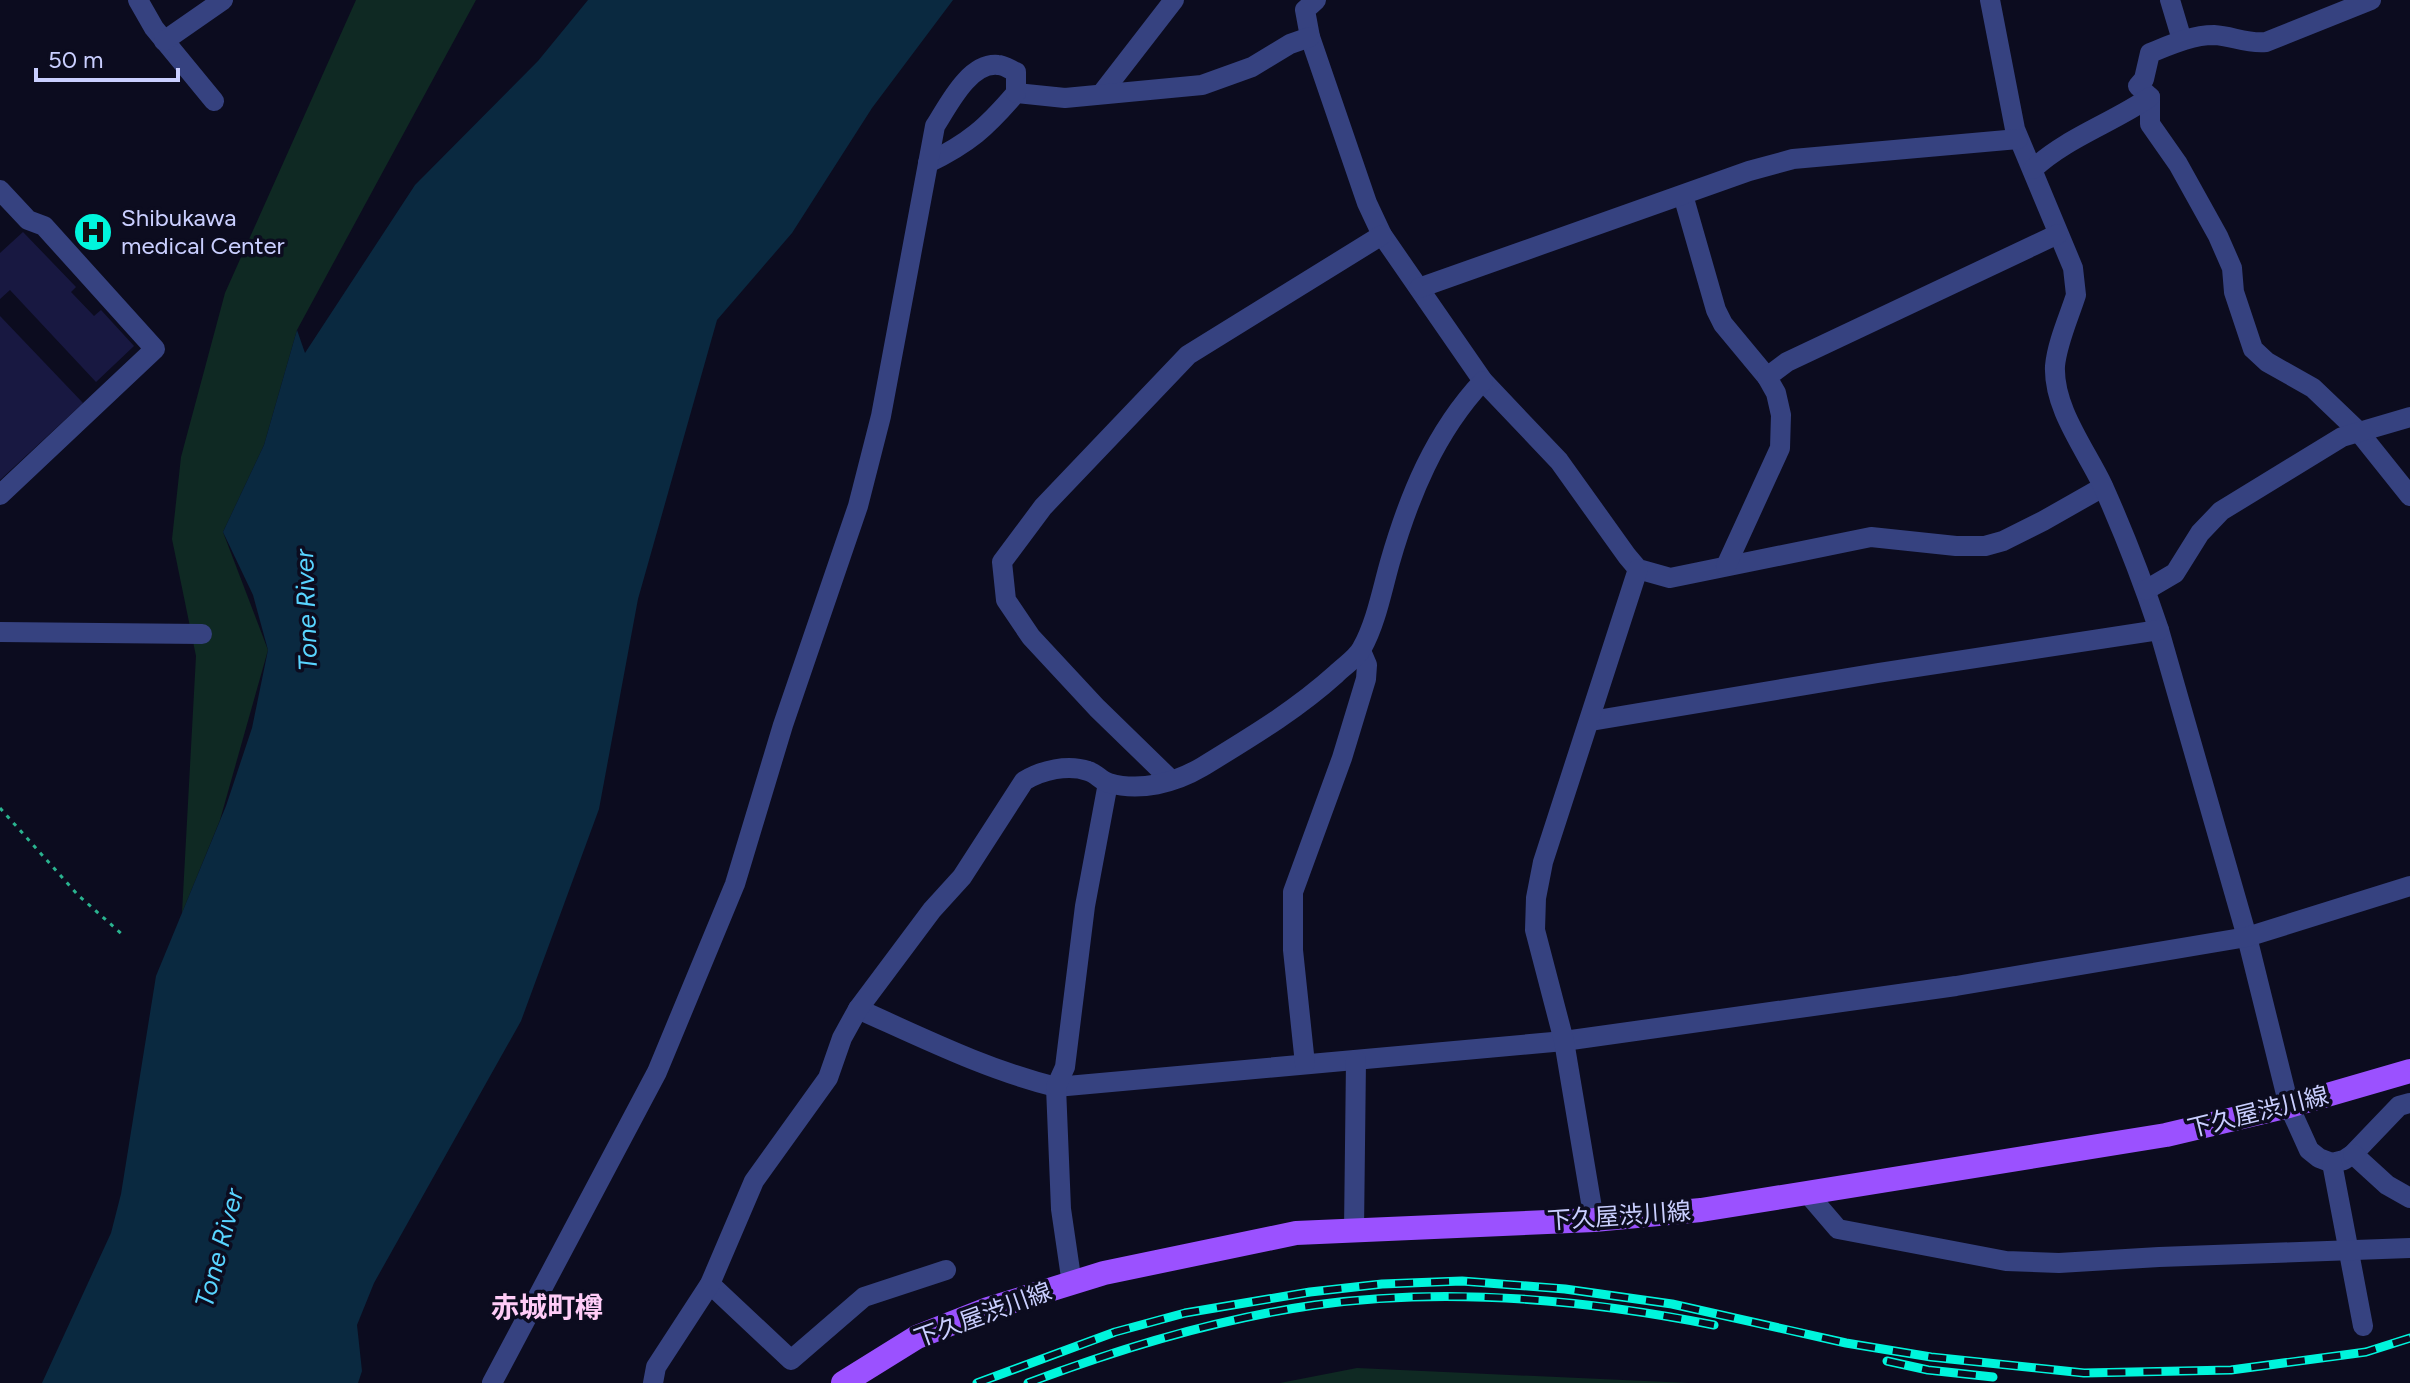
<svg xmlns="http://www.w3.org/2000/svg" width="2410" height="1383" font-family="Figtree,'Noto Sans JP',sans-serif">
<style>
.green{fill:#0f2923}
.water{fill:#0a2940}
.building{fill:#181841}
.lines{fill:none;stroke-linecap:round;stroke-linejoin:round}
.path{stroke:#2ab38f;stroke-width:3;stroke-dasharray:4 6;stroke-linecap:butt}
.minor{stroke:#364280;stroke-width:20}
.major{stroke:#9b51ff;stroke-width:24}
.rail-casing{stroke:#00f5dc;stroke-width:9}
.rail{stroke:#0c0c1f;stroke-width:6;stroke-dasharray:18;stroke-linecap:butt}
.labels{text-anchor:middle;stroke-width:7;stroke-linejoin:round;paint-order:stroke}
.poi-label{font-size:24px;fill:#cacfff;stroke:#0c0c1f;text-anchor:start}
.street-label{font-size:24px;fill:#cacfff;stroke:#0c0c1f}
.water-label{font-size:26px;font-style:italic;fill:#58d4ff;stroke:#0c0c1f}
.quarter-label{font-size:28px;font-weight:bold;fill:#ffccf7;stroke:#0c0c1f}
</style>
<rect width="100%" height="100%" fill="#0c0c1f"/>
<g class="green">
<polygon points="356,0 476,0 297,330 264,445 223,532 268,650 220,820 182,913 196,656 172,539 181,457 225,293"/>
<polygon points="1357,1368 1689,1383 1280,1383"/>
</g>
<polygon class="water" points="588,0 953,0 872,108 792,233 717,320 638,599 599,809 521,1021 374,1283 357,1325 362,1371 358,1383 42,1383 111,1233 121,1194 156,976 226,806 252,728 268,650 253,595 223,532 264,445 297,330 305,353 415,185 538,61"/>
<g class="building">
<polygon points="23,232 76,287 71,292 94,316 101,310 134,346 96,382 10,290 0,299 0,253"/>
<polygon points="0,316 83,403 0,480"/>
</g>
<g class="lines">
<polyline class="path" points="0,808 78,895 124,936"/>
<g class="minor">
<polyline points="138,0 154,28 214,101"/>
<polyline points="1316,0 1305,10 1310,37 1367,203 1382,235 1483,381 1559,461 1627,556 1638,569 1670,578 1871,537 1956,546 1985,546 2003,541 2043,521 2103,487"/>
<path d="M1990 0 2015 129 2073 268 2076 295C2069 317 2057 343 2055 366 2053 408 2086 450 2103 486 2124 533 2143 582 2159 630L2247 937 2289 1106 2309 1150 2319 1158 2332 1163 2344 1160 2353 1154 2399 1106 2410 1103"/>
<polyline points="2170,0 2182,40"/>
<path d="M2371 0 2266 42C2247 44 2232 36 2214 35 2192 35 2170 45 2150 53L2144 79 2138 86 2150 97V124L2178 164 2218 236 2232 268 2234 292 2253 349 2267 362 2313 388 2358 431 2410 496"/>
<polyline points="164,41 223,0"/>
<polyline points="1102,93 1174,0"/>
<path d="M928 163C969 143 986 128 1016 93L1065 98 1202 85 1252 67 1290 44 1310 37"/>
<path d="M2033 169C2066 138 2112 123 2150 97"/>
<polyline points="0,190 28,220 44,226 155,349 0,495"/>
<polyline points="1683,195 1716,310 1723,324 1767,377"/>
<polyline points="1419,288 1749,171 1793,159 2018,139"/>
<polyline points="1726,566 1780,448 1781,415 1776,393 1767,377 1787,362 2058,234"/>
<polyline points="2146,590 2175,573 2200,533 2221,511 2342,437 2410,417"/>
<polyline points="0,632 202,634"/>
<polyline points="1591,721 1878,673 2159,630"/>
<polyline points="1171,780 1097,708 1031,637 1006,600 1002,562 1043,507 1188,355 1382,235"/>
<path d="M858 1009C923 1038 987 1070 1056 1087L1564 1041 1956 986 2247 937 2410 886"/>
<polyline points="1305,1064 1293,950 1293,892 1342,758 1366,679 1367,665 1361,651"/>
<polyline points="2353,1154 2387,1185 2410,1198"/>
<polyline points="2332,1163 2363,1326"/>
<polyline points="1808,1194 1838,1229 2006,1261 2059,1263 2159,1257 2410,1248"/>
<polyline points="1594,1220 1564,1041 1535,930 1536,898 1543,862 1638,569"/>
<polyline points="1354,1230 1356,1060"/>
<polyline points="710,1284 791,1360 864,1297 946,1270"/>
<polyline points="1072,1284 1061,1209 1056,1087 1065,1067 1085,906 1108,783"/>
<path d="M492 1383 657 1072 735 884 783 725 858 506 881 416 935 126C948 106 969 62 998 65 1004 65 1011 70 1016 72V93"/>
<path d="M653 1383 656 1367 710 1284 754 1181 828 1078 842 1038 858 1009 932 910 962 877 1024 781C1042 770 1068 764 1088 771 1096 773 1101 781 1109 783 1140 792 1175 783 1202 767 1249 738 1295 711 1336 674 1344 666 1357 658 1362 648 1376 623 1382 590 1390 562 1409 496 1435 432 1483 381"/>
</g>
<polyline class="major" points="843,1383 917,1337 988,1309 1104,1273 1296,1233 1594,1220 1701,1210 2166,1135 2289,1106 2410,1071"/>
<defs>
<g id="rail">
<polyline points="1887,1361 1928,1370 1993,1377"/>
<polyline points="977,1383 1115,1332 1185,1313 1310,1292 1382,1284 1462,1281 1565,1289 1672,1304 1846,1343 1931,1357 2084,1373 2231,1370 2366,1352 2410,1338"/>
<path d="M1028 1383C1121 1348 1217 1319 1315 1305 1448 1287 1583 1299 1714 1325"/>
</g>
</defs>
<use href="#rail" class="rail-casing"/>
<use href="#rail" class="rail"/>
</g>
<defs>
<symbol id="hospital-disc" viewBox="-11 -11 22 22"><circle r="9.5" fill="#00f5dc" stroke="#0c0c1f"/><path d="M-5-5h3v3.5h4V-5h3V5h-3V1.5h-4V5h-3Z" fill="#111"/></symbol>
</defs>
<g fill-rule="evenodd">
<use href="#hospital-disc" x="71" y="210" width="44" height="44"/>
</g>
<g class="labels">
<g class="poi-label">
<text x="121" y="226">Shibukawa<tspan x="121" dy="28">medical Center</tspan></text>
</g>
<g class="street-label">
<text transform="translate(2258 1112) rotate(-14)" y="8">下久屋渋川線</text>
<text transform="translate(1619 1216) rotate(-4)" y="8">下久屋渋川線</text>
<text transform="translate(983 1315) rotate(-20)" y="8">下久屋渋川線</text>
</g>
<g class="water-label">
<text transform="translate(306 610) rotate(-92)" y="9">Tone River</text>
<text transform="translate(219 1248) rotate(-75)" y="9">Tone River</text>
</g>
<g class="quarter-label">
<text x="547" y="1317">赤城町樽</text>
</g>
</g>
<path d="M36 68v12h142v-12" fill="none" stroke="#cacfff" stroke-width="4"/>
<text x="48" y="68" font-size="24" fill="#cacfff" stroke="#0c0c1f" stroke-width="6" paint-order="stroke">50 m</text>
</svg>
